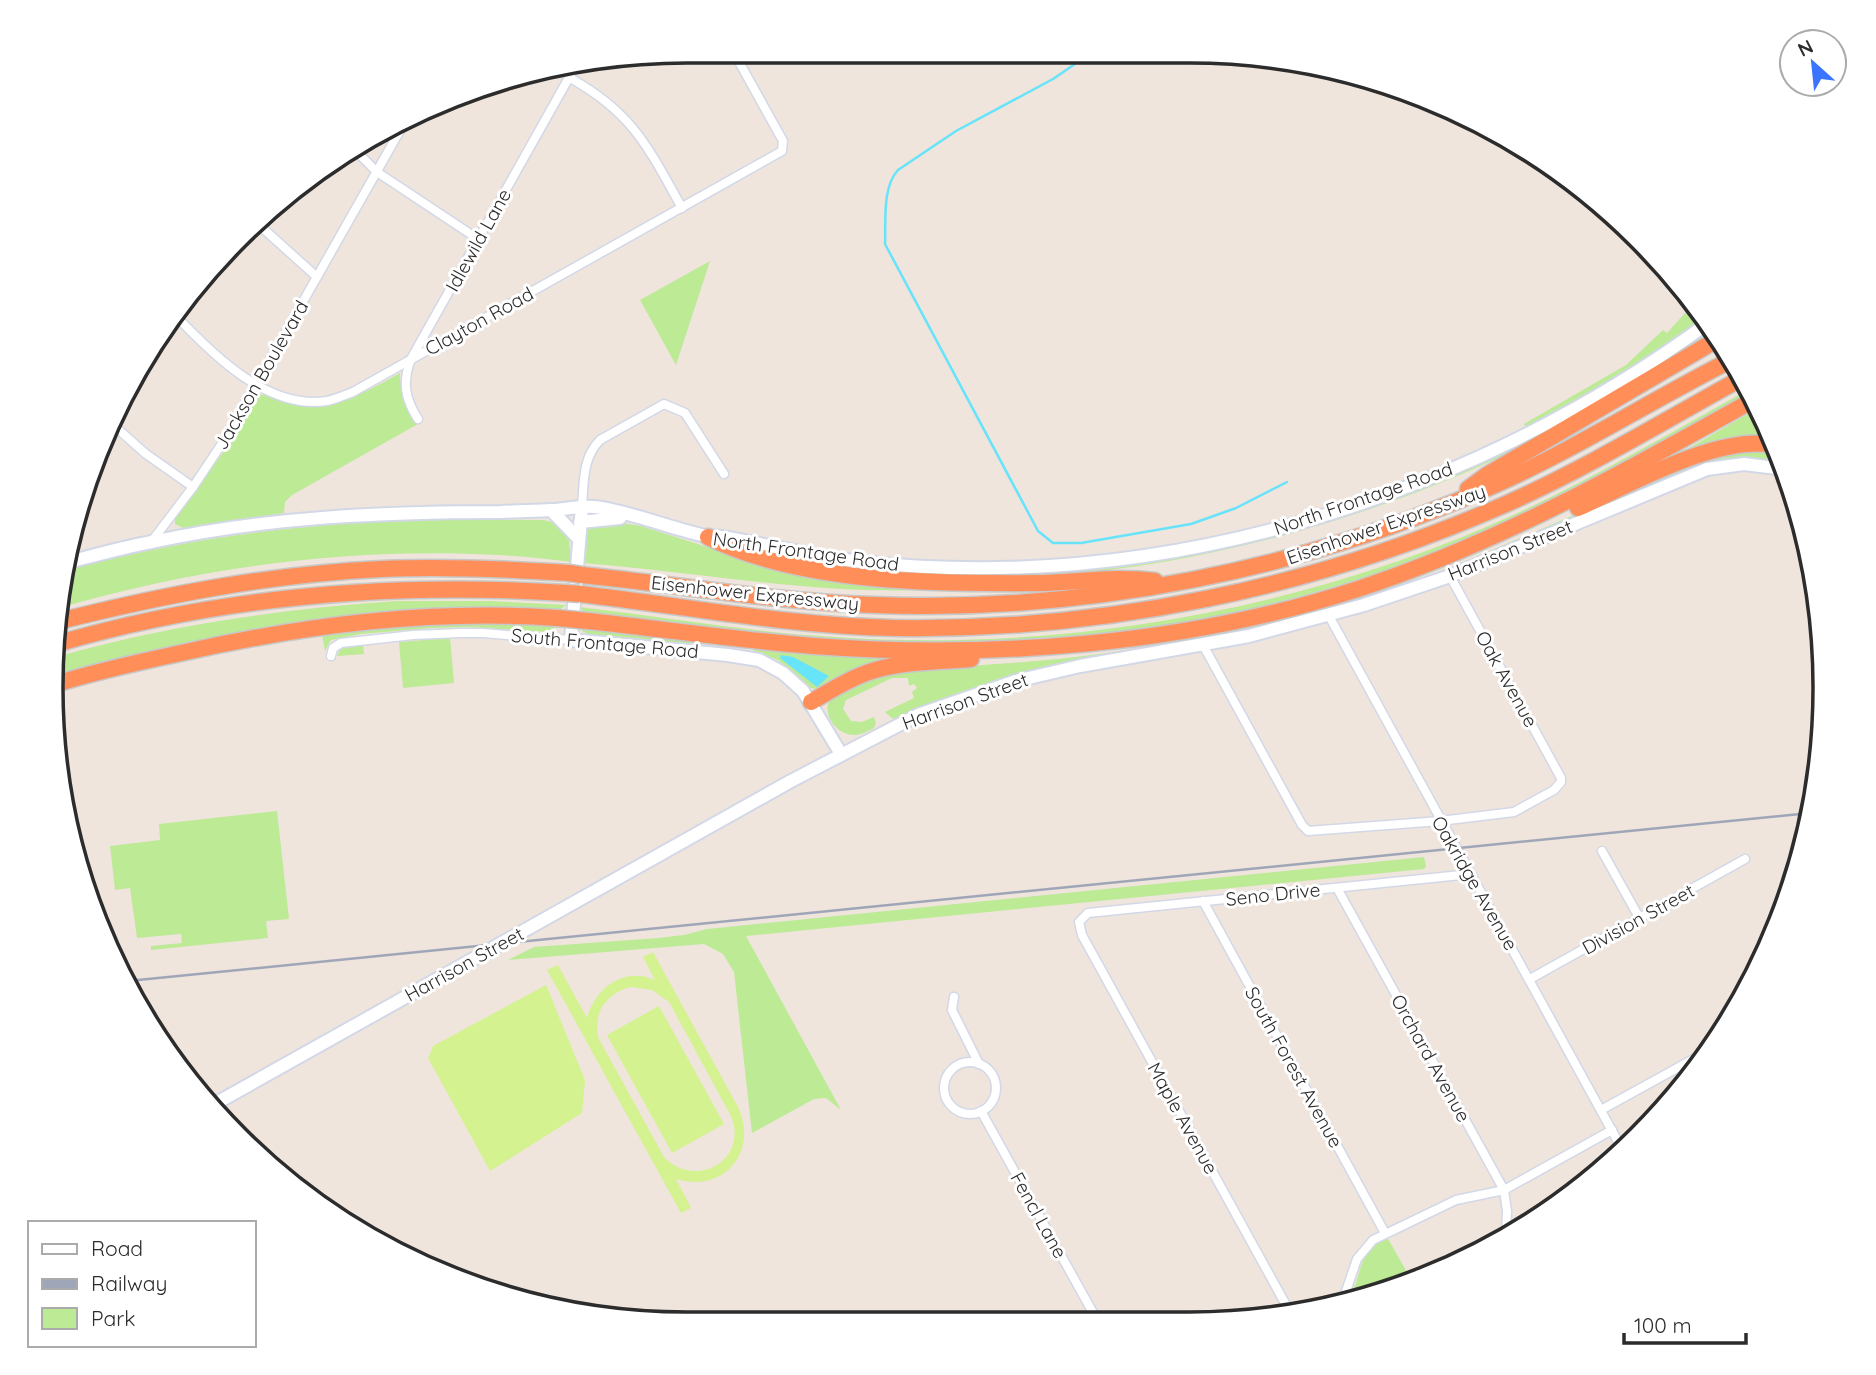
<svg xmlns="http://www.w3.org/2000/svg" width="1876" height="1375" font-family="Quicksand,sans-serif">
<style>
.green{fill:#bcea95}
.pitch{fill:#d4f290;fill-rule:evenodd}
.water{fill:#67e3fa}
.lines{fill:none;stroke-linecap:round;stroke-linejoin:round}
.stream{stroke:#67e3fa;stroke-width:2.5}
.minor-casing{stroke:#d2d8e6;stroke-width:11}
.secondary-casing{stroke:#d2d8e6;stroke-width:16}
.motorway-casing{stroke:#c8c8c8;stroke-width:19}
.minor{stroke:#fff;stroke-width:8}
.secondary{stroke:#fff;stroke-width:12}
.motorway{stroke:#ff8e58;stroke-width:16}
.rail{stroke:#9fa6b8;stroke-width:2.5}
.motorway-bridge-casing{stroke:#c8c8c8;stroke-width:19;stroke-linecap:butt}
.motorway-bridge{stroke:#ff8e58;stroke-width:16}
.labels{text-anchor:middle;stroke-width:6;stroke-linejoin:round;paint-order:stroke}
.street-label{font-size:19px;fill:#2c2c2c;stroke:#fff}
.rim{fill:none;stroke:#2c2c2c;stroke-width:3.5}
</style>
<rect width="100%" height="100%" fill="#efe5dd"/>
<g class="green">
<polygon points="710,261 676,365 640,300"/>
<polygon points="1695,302 1705,319 1622,374 1526,429 1524,424 1626,365 1663,330 1667,333"/>
<path d="M1711 328 1716 335C1653 371 1592 411 1527 444 1389 513 1211 565 1055 575 1027 577 999 577 971 577L970 575 1057 572 1186 554 1437 480 1549 428 1644 373Z"/>
<path d="M400 373C400 392 406 408 418 424L292 495 285 502 284 513 183 528 175 524V519L222 454 257 394C271 395 285 403 299 405 335 410 370 390 400 373Z"/>
<path d="M1749 389 1752 393C1657 445 1563 500 1463 541 1290 613 1096 648 908 644 800 641 692 625 585 613L579 607C664 617 749 632 835 637 1067 653 1311 609 1522 511 1600 474 1674 431 1749 389Z"/>
<polygon points="1760,407 1772,440 1677,455"/>
<polygon points="1734,451 1777,452 1781,463 1740,459 1703,465 1538,534 1537,531 1700,459"/>
<path d="M427 519 543 520 556 523 569 540 571 562C546 559 522 556 497 555 350 547 197 567 56 609L67 569C190 538 301 523 427 519Z"/>
<path d="M622 523 641 526 726 553 926 586V590C811 594 697 572 583 563L587 527Z"/>
<path d="M1529 534 1530 537C1432 579 1332 613 1227 635 1167 648 1105 654 1044 668 992 679 942 698 893 719L885 712 914 698 912 692 917 688 914 684 909 686 908 678H892L846 700 843 709 851 721 862 722 874 717 876 723 874 728C868 731 862 735 854 735 835 735 817 709 835 694 850 682 871 679 889 674 914 666 942 668 968 666 1014 663 1060 660 1106 653 1209 638 1311 615 1410 582 1451 568 1490 551 1529 534Z"/>
<path d="M397 601H490L566 605 558 611 458 608 350 616 56 677V657C168 625 281 609 397 601Z"/>
<polygon points="450,624 558,626 549,632 467,627 432,628 361,634 331,640 325,651 322,635 408,626"/>
<polygon points="582,628 745,647 594,637 582,631"/>
<polygon points="450,638 454,683 403,688 399,642"/>
<polygon points="363,645 364,654 337,656 340,649"/>
<polygon points="754,648 895,659 817,689 810,688 778,660 753,651"/>
<polygon points="277,811 289,919 266,921 268,938 151,950 151,946 182,943 181,934 137,938 130,888 115,890 110,846 160,840 159,824"/>
<polygon points="1424,857 1426,866 1424,869 746,936 841,1110 826,1098 814,1099 752,1133 734,972 723,954 704,944 508,960 534,947 658,938 684,935 707,929"/>
<path d="M1387 1237 1412 1281 1349 1298C1365 1270 1354 1257 1387 1237Z"/>
</g>
<g class="pitch">
<path d="M653 952 738 1107C759 1151 724 1194 676 1179L691 1208 681 1213 547 970 558 965 587 1018C595 988 624 966 655 980L643 957ZM631 987 652 990 669 1002 731 1116C749 1160 696 1190 664 1157L599 1039C592 1014 606 993 631 987Z"/>
<polygon points="546,985 585,1080 582,1113 490,1171 428,1058 433,1046"/>
<polygon points="659,1006 724,1124 672,1153 607,1035"/>
</g>
<polygon class="water" points="781,655 793,657 829,676 817,687 780,658"/>
<g class="lines">
<path class="stream" d="M1094 51 1053 79 956 131 898 170C882 187 886 222 885 244L1038 531 1053 543H1081L1191 524 1236 508 1287 482"/>
<defs>
<g id="minor">
<path d="M570 78C633 113 648 147 682 208"/>
<polyline points="354,149 377,172 478,239"/>
<polyline points="258,224 317,277"/>
<path d="M176 316C213 355 268 410 327 401 336 399 345 395 353 392L782 151 783 141 733 51"/>
<path d="M418 419C405 399 402 382 411 359L576 65"/>
<polyline points="111,423 146,454 193,487"/>
<path d="M582 507C584 483 582 458 600 440L664 404 685 413 724 474"/>
<polyline points="152,541 193,487 225,439 402,127"/>
<polyline points="1329,616 1622,1149"/>
<polyline points="1203,645 1302,825 1308,831 1440,821 1514,812 1554,790 1561,782 1561,778 1450,576"/>
<polyline points="331,656 333,648 341,643 413,635 460,633 483,633 571,640"/>
<polyline points="1602,851 1640,919"/>
<polyline points="1337,888 1504,1190 1507,1211 1506,1233"/>
<polyline points="1203,901 1385,1233"/>
<polyline points="1530,979 1745,859"/>
<polyline points="954,997 952,1010 979,1064"/>
<circle cx="970" cy="1088" r="26"/>
<polyline points="1601,1110 1708,1051"/>
<polyline points="981,1111 1097,1320"/>
<polyline points="1343,1300 1357,1259 1373,1240 1456,1200 1504,1190 1612,1130"/>
<polyline points="1291,1314 1082,935 1079,922 1088,913 1471,874"/>
</g>
<g id="secondary">
<polyline points="582,507 571,640 728,655 759,660 783,673 803,691 841,754"/>
<polyline points="551,510 579,539"/>
<polyline points="580,522 620,518"/>
<path d="M69 562C96 555 124 547 152 542 266 517 384 512 501 512 518 511 535 511 552 510 566 509 581 506 595 507 632 512 666 527 702 535 711 537 719 536 728 538 773 546 817 557 862 562 1160 594 1468 499 1708 323"/>
<polyline points="211,1106 791,781 918,715 1016,681 1080,666 1249,636 1364,605 1450,576 1707,469 1744,464 1784,469"/>
</g>
<g id="motorway">
<polyline points="1468,489 1487,475 1718,339"/>
<path d="M1578 508C1629 485 1718 434 1774 445"/>
<path d="M708 537C802 584 940 584 1043 583 1081 582 1118 576 1155 581"/>
<path d="M582 575C680 585 777 602 875 605 1086 613 1304 570 1497 484 1577 448 1652 400 1731 360"/>
<path d="M580 594C685 606 789 626 895 628 1104 631 1315 588 1506 504 1587 468 1664 421 1742 378"/>
<path d="M588 621C663 629 738 640 813 646 994 659 1185 645 1358 589 1499 543 1627 471 1755 399"/>
<path d="M56 622C163 595 271 574 382 569 445 566 507 569 569 573"/>
<path d="M56 644C224 595 393 582 567 593"/>
<path d="M56 684C97 671 139 662 181 653 305 625 430 609 557 618"/>
<path d="M811 702C830 691 848 679 869 672 901 661 938 662 971 659"/>
</g>
</defs>
<use href="#minor" class="minor-casing"/>
<use href="#secondary" class="secondary-casing"/>
<use href="#motorway" class="motorway-casing"/>
<use href="#minor" class="minor"/>
<use href="#secondary" class="secondary"/>
<use href="#motorway" class="motorway"/>
<polyline class="rail" points="128,981 1810,813"/>
<defs>
<g id="motorway-bridge">
<polyline points="569,573 582,575"/>
<polyline points="567,593 580,594"/>
<polyline points="557,618 588,621"/>
</g>
</defs>
<use href="#motorway-bridge" class="motorway-bridge-casing"/>
<use href="#motorway-bridge" class="motorway-bridge"/>
</g>
<g class="labels">
<g class="street-label">
<text transform="translate(478 240) rotate(-61)" y="7">Idlewild Lane</text>
<text transform="translate(479 321) rotate(-29)" y="7">Clayton Road</text>
<text transform="translate(261 375) rotate(-60)" y="7">Jackson Boulevard</text>
<text transform="translate(1363 498) rotate(-19)" y="7">North Frontage Road</text>
<text transform="translate(1386 524) rotate(-19)" y="7">Eisenhower Expressway</text>
<text transform="translate(1510 550) rotate(-22)" y="7">Harrison Street</text>
<text transform="translate(806 551) rotate(8)" y="7">North Frontage Road</text>
<text transform="translate(755 593) rotate(6)" y="7">Eisenhower Expressway</text>
<text transform="translate(605 643) rotate(5)" y="7">South Frontage Road</text>
<text transform="translate(1507 679) rotate(61)" y="7">Oak Avenue</text>
<text transform="translate(965 701) rotate(-20)" y="7">Harrison Street</text>
<text transform="translate(1475 883) rotate(60)" y="7">Oakridge Avenue</text>
<text transform="translate(1273 894) rotate(-6)" y="7">Seno Drive</text>
<text transform="translate(1638 919) rotate(-29)" y="7">Division Street</text>
<text transform="translate(464 964) rotate(-29)" y="7">Harrison Street</text>
<text transform="translate(1431 1058) rotate(61)" y="7">Orchard Avenue</text>
<text transform="translate(1294 1067) rotate(61)" y="7">South Forest Avenue</text>
<text transform="translate(1183 1118) rotate(61)" y="7">Maple Avenue</text>
<text transform="translate(1039 1215) rotate(61)" y="7">Fencl Lane</text>
</g>
</g>
<path d="M0 0H1876V1375H0ZM687 63H1189A624 624 0 0 1 1813 687V688A624 624 0 0 1 1189 1312H687A624 624 0 0 1 63 688V687A624 624 0 0 1 687 63Z" fill="#fff" fill-rule="evenodd"/>
<path class="rim" d="M687 63H1189A624 624 0 0 1 1813 687V688A624 624 0 0 1 1189 1312H687A624 624 0 0 1 63 688V687A624 624 0 0 1 687 63Z"/>
<rect x="28" y="1221" width="228" height="126" fill="#ffffff" stroke="#ababab" stroke-width="2"/>
<rect x="42" y="1244" width="35" height="10" fill="#ffffff" stroke="#ababab" stroke-width="2"/>
<text x="91" y="1256" font-size="21" fill="#2c2c2c">Road</text>
<rect x="42" y="1279" width="35" height="10" fill="#9fa6b8" stroke="#ababab" stroke-width="2"/>
<text x="91" y="1291" font-size="21" fill="#2c2c2c">Railway</text>
<rect x="42" y="1308" width="35" height="21" fill="#bcea95" stroke="#ababab" stroke-width="2"/>
<text x="91" y="1326" font-size="21" fill="#2c2c2c">Park</text>
<g transform="translate(1813 63) rotate(333)"><circle r="33" fill="#ffffff" stroke="#ababab" stroke-width="2"/>
<path d="M0-5L12 26L0 18L-12 26Z" fill="#3a75ff"/>
<text y="-10" font-size="19" font-weight="bold" text-anchor="middle" fill="#2c2c2c">N</text>
</g>
<path d="M1624 1333v10h122v-10" fill="none" stroke="#2c2c2c" stroke-width="3.5"/>
<text x="1634" y="1333" font-size="21" fill="#2c2c2c" stroke="#ffffff" stroke-width="5" paint-order="stroke">100 m</text>
</svg>
